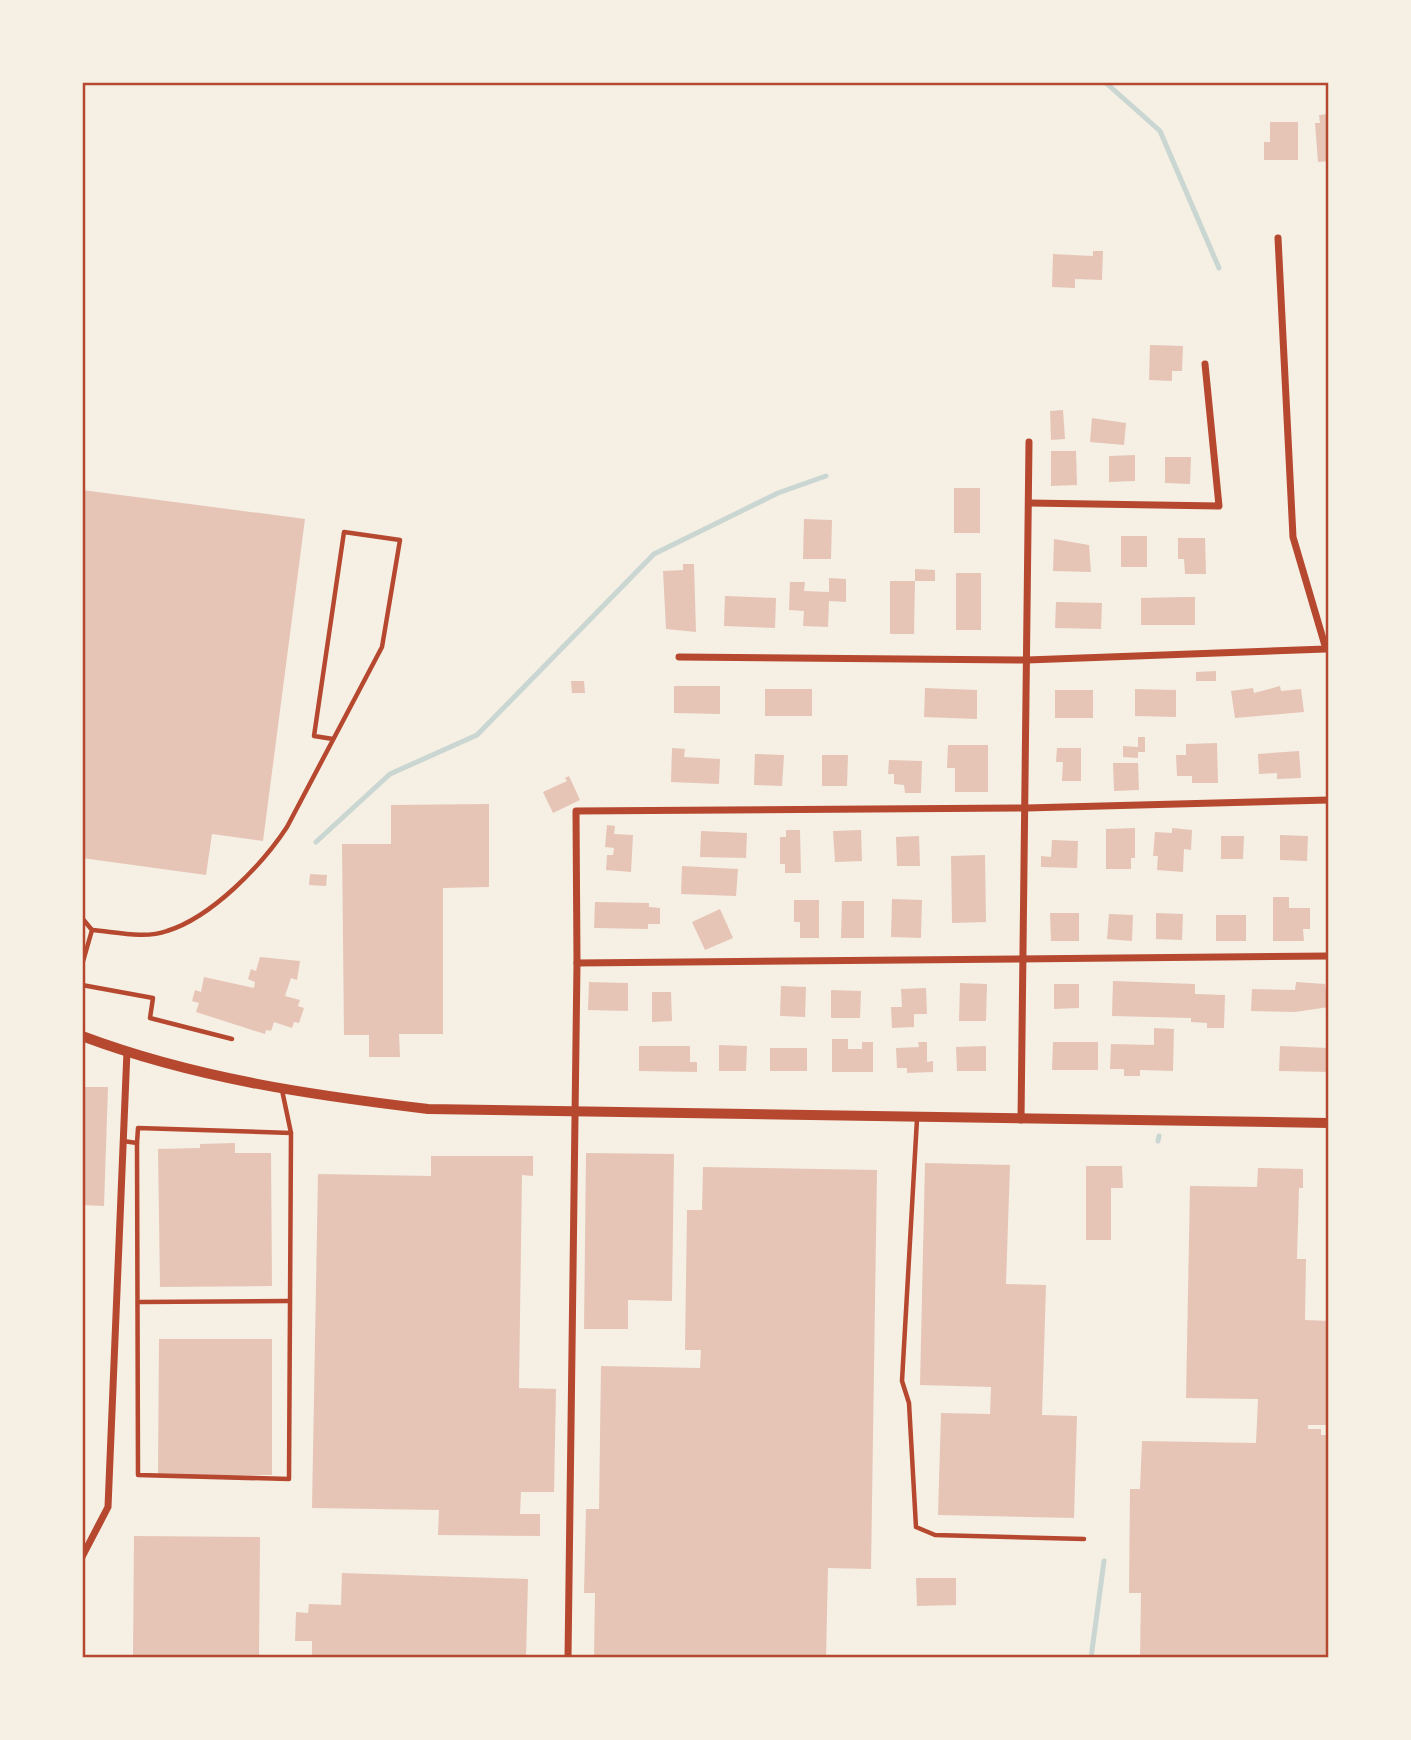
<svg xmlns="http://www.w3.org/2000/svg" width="1411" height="1740" font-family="Karla,sans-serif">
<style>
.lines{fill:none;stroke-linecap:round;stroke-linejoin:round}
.stream{stroke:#c9d6d2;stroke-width:5}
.building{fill:#e6c5b7}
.service{stroke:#b5482f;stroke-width:4.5}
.minor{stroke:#b5482f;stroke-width:7}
.secondary{stroke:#b5482f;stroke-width:10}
.neatline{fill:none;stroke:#b5482f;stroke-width:2.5}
</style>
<rect width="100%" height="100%" fill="#f6efe4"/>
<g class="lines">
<g class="stream">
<polyline points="1105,82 1160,131 1219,268"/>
<polyline points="316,842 390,774 477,735 654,554 778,493 826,476"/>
<polyline points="1158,1141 1159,1136"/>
<polyline points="1091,1658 1104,1561"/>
</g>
</g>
<g class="building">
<polygon points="1329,114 1329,161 1318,162 1315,123 1320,123 1319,115"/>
<polygon points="1270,122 1298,122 1298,160 1264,160 1264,142 1270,142"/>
<polygon points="1093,251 1103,251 1102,280 1075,279 1075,288 1052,287 1053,254 1093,256"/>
<polygon points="1150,345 1183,346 1182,371 1172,371 1172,381 1149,380"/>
<polygon points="1063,410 1065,439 1051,440 1050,411"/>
<polygon points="1092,418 1126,423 1124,445 1090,442"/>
<polygon points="1051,451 1076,451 1077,485 1051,486"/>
<polygon points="1135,455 1135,481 1109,482 1109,456"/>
<polygon points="1165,457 1191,457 1190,484 1165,483"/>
<rect x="954" y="488" width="26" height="45"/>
<polygon points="82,490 305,519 263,841 212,834 206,875 82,858"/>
<polygon points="804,519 832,520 831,559 803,559"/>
<rect x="1121" y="536" width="26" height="31"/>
<polygon points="1178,538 1205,538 1206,574 1185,574 1184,559 1178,559"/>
<polygon points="1054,539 1089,545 1091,572 1053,571"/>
<polygon points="683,564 694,564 696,632 666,629 663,571 683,570"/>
<polygon points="915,569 935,570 935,581 915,581"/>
<rect x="956" y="573" width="25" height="57"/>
<polygon points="829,578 846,579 846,602 829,601 828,627 803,626 804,611 789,610 790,582 805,582 804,591 829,592"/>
<polygon points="890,581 915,581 914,634 890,634"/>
<polygon points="725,596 776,598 775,628 724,626"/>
<polygon points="1184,597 1195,597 1195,625 1141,625 1141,598"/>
<polygon points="1056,602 1102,603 1101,629 1055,628"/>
<polygon points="1216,671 1216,681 1196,681 1196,672"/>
<polygon points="571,681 584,681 585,693 572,693"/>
<polygon points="674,686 720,686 720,714 674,713"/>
<polygon points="1280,686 1281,691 1301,689 1304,712 1235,718 1231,691 1253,688 1254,693"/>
<polygon points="925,688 977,690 977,719 924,717"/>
<rect x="765" y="689" width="47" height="27"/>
<polygon points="1135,689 1176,690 1176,717 1135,716"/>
<rect x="1055" y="690" width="38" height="28"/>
<polygon points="1138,737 1145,737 1145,752 1138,752 1138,758 1123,757 1123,746 1138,747"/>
<polygon points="1217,743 1218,783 1192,783 1192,776 1177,776 1176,755 1186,755 1186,744"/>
<polygon points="948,745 988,745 988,792 955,792 955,768 947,768"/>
<polygon points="672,748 685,749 684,757 720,759 719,784 671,782"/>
<polygon points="1057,748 1081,748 1081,781 1062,781 1063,762 1056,762"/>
<polygon points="1299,751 1301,778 1277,779 1277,773 1259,774 1258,754"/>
<polygon points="755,754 784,755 782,786 754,785"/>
<polygon points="822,755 848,755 847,786 822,786"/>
<polygon points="889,760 922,761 921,793 905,793 904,785 894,784 894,774 888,774"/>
<polygon points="1113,763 1138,763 1139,790 1114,791"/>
<polygon points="569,776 580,800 553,813 543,792 567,781 565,778"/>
<polygon points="489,804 489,887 443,888 443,1034 399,1034 400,1057 369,1057 369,1035 344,1035 342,844 391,844 391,805"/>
<polygon points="607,825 615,826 614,834 633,835 631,872 606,870 607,855 613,855 614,848 605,847"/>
<polygon points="1135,828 1135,858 1131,858 1131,869 1106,869 1106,829"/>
<polygon points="1172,828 1192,830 1191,850 1184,849 1183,872 1157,870 1158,856 1153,856 1155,832 1172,833"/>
<polygon points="786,830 800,830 801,873 785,873 785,864 780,864 780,837 786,837"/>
<polygon points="861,830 862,861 835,862 833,831"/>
<polygon points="701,831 747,833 746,858 700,857"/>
<polygon points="1280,835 1308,836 1307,861 1280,860"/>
<polygon points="919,836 920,866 897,866 896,837"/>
<polygon points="1221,836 1244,836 1243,859 1221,859"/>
<polygon points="1052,840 1078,841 1077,868 1041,867 1041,856 1051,857"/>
<polygon points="985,855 986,922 952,923 951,856"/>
<polygon points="682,866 738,869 736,896 681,894"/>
<polygon points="310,874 327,875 326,886 309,885"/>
<polygon points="1273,897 1289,897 1289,908 1310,908 1310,929 1303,929 1304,941 1273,941"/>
<polygon points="892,899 922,900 921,938 891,937"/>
<polygon points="794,900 819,900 819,938 800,938 800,922 794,922"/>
<polygon points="842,901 864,901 864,938 841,938"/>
<polygon points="595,902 649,903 649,907 660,908 660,924 648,924 648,929 594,928"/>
<polygon points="720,909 733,938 705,950 692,922"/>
<polygon points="1050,913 1079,913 1079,941 1051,941"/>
<polygon points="1156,913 1183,914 1182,940 1156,939"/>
<polygon points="1109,914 1133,915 1132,941 1107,939"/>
<rect x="1216" y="915" width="30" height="26"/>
<polygon points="260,957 300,961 297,980 291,978 285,996 300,1000 298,1006 304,1008 299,1023 294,1022 292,1028 274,1022 271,1031 266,1030 265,1034 196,1012 199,1003 192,1001 195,990 201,992 204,977 254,988 255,982 248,979 251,969 256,971"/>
<polygon points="1113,981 1195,984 1195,994 1225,995 1224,1028 1207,1028 1207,1023 1191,1022 1191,1018 1112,1016"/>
<polygon points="589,982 628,983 628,1011 588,1010"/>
<polygon points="1296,982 1325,984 1329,1007 1295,1012 1251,1011 1252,989 1295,990"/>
<polygon points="960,983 987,984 986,1021 959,1021"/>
<polygon points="1054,984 1079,984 1079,1008 1054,1009"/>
<polygon points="781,986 806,987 805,1017 780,1016"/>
<polygon points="926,988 927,1014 914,1014 914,1027 892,1028 891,1007 902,1007 901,989"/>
<polygon points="831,990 861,991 860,1018 831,1018"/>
<polygon points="652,992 671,992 672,1021 652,1022"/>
<polygon points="1154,1028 1174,1029 1173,1071 1140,1070 1140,1076 1124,1076 1124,1069 1110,1069 1111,1044 1154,1045"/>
<polygon points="832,1039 848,1039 848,1049 862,1049 862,1042 873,1042 873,1072 832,1072"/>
<polygon points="918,1042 927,1042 927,1062 933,1061 933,1072 907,1073 907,1068 897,1068 896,1048 919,1047"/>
<polygon points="1053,1042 1098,1042 1098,1070 1052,1070"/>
<polygon points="719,1045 747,1046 746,1071 719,1071"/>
<polygon points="639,1046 690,1046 690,1062 697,1062 697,1072 639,1071"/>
<polygon points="986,1046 986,1071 957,1071 956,1047"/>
<polygon points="1280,1046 1329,1048 1329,1072 1279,1071"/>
<rect x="770" y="1048" width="37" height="23"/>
<polygon points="82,1087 108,1087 104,1206 82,1205"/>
<polygon points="235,1143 235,1153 271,1153 272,1286 160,1287 158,1149 200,1148 200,1144"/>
<polygon points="586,1153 674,1154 672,1301 628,1300 628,1329 584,1329"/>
<polygon points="431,1156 533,1156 533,1176 522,1175 519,1388 556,1389 554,1492 521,1492 520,1514 540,1514 540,1536 438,1535 439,1510 312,1508 318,1174 431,1176"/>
<polygon points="925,1163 1010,1165 1006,1284 1046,1285 1042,1415 1077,1416 1074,1518 938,1515 941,1413 990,1414 991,1387 920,1385"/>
<polygon points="1086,1166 1122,1166 1123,1188 1111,1188 1111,1240 1086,1240"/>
<polygon points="703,1167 877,1170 871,1569 828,1568 826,1658 594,1658 595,1593 584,1593 586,1509 599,1509 601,1366 700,1368 701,1350 685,1350 687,1210 702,1210"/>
<polygon points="1258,1168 1303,1169 1303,1188 1299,1188 1297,1259 1306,1259 1305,1320 1329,1321 1329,1425 1308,1425 1308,1429 1321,1429 1321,1435 1329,1435 1329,1658 1140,1658 1141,1593 1129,1593 1130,1489 1140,1489 1142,1441 1256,1443 1258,1399 1186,1398 1190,1186 1257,1187"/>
<polygon points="159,1339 272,1339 272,1475 158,1475"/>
<polygon points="134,1536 260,1537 259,1658 133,1658"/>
<polygon points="342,1573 528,1579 526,1658 312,1658 312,1641 295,1641 296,1612 308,1613 309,1604 341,1605"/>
<polygon points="916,1578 956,1578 956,1605 917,1606"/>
</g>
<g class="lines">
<g class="service">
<polyline points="82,918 92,930"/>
<path d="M82 965 92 930C116 932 145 939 167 931 212 917 262 865 287 827L382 647 400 540 344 532 314 736 333 739"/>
<polyline points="82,985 153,998 150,1018 232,1039"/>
<polyline points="917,1119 902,1381 909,1403 916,1527 935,1535 1084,1539"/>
<polyline points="123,1141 137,1143 138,1475 289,1479 291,1133 282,1090"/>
<polyline points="137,1143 138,1128 291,1133"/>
<polyline points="140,1302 288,1301"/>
</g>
<g class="minor">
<polyline points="1029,503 1219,506 1205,364"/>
<polyline points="679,657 1027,660 1326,649 1293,537 1278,238"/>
<polyline points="577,963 1329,956"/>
<polyline points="1021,1120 1029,442"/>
<polyline points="82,1557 108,1507 127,1051"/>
<polyline points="568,1658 577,963 576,811 1026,808 1329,800"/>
</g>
<path class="secondary" d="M82 1036C194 1078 310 1095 428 1109L1329 1123"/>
</g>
<rect width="1411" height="1740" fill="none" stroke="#f6efe4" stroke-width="168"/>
<rect x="84" y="84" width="1243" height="1572" class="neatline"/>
</svg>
